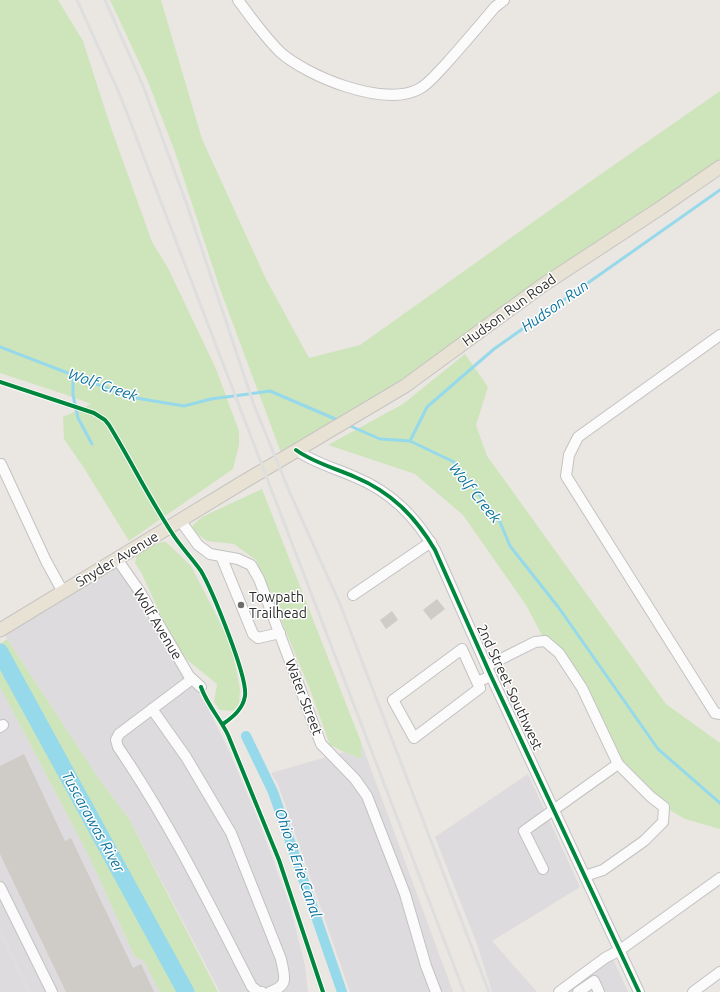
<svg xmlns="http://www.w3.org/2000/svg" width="720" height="992" font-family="Ubuntu,sans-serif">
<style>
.industrial{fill:#dddbdd}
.green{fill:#cee5bb}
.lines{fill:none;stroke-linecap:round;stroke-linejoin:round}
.stream{stroke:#95d9eb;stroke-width:3}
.canal{stroke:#95d9eb;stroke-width:10}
.river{stroke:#95d9eb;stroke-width:17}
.building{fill:#cfccc8}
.minor-casing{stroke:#c3c2c3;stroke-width:12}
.major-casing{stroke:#c6c4c2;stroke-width:15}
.minor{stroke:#fcfbfb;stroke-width:10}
.major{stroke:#e7e2d4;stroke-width:13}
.rail{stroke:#dededf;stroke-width:3}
.cycleway-casing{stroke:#fff;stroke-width:6}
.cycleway{stroke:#00873e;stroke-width:4}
.poi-dot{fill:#6e6d6c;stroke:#fff;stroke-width:1.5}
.labels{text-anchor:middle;stroke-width:3;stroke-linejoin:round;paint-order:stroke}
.street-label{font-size:14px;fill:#2c2c2c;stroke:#fff}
.poi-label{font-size:14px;fill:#2c2c2c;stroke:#fff;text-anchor:start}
.water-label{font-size:15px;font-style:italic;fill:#0d749e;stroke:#fff}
</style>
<rect width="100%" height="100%" fill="#eae6e2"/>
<g class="industrial">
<polygon points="117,559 208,708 230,753 260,824 290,906 305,966 308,992 220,992 129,819 99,779 7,639 3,629"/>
<polygon points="0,687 87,852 135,957 144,961 160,992 0,992"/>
<polygon points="361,742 453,992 350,992 278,784 271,773 344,752 362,759"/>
<polygon points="528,774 580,887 492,941 537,992 492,992 478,947 435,837"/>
<polygon points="609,950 628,992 554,992"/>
</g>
<g class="green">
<polygon points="0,0 58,0 83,41 110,125 152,242 168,268 216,369 239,431 239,445 233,469 129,541 84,468 64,439 63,417 91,404 64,394 0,373"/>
<polygon points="110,0 161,0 202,139 266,279 309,358 360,345 581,188 720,91 720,167 496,319 283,458 221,292 175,152 147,79"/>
<polygon points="465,354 488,387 476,425 487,456 666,704 720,743 720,829 685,819 664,807 618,764 582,688 545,641 526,605 463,515 415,474 328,445 403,404"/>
<polygon points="262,489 361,742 362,759 344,752 330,745 309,687 256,560 234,544 207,541 193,531 193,525 202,517"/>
<polygon points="162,542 166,542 191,566 231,644 240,689 239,704 233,711 220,710 214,702 217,684 186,659 169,633 141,572 135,563 137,552"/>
<polygon points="7,639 99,779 129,819 218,992 160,992 144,961 135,957 87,852 0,687 0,644"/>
</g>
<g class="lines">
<g class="stream">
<polyline points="0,347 130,397 184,406 211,399 270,391 340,421"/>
<polyline points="73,375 73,395 78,418 92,444"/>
<polyline points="348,425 380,439 410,441 454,462 500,522 510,546 559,608 658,749 720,803"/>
<polyline points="410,441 427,407 494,349 720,190"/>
</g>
<polyline class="canal" points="246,736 273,792 342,992"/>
<polyline class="river" points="0,652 186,992"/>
</g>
<g class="building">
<polygon points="437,599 445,609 431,620 423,610"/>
<polygon points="392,611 398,620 386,629 380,620"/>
<polygon points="24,754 65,841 71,838 133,968 141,964 154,992 66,992 0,854 0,766"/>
</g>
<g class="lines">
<defs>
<g id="minor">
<path d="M238 0C251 18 264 36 280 52 307 76 384 108 419 89 429 84 437 73 445 65 462 46 479 26 495 7L504 0"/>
<polyline points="720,335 578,437 569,455 566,476 715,713 720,714"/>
<path d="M296 450C314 463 335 468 355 477 391 492 415 516 435 550L491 676 639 992"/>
<polyline points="1,464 46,561 63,592"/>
<polyline points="180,520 198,545 210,554 238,559 251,565 259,579 321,744 355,779 367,796 405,894 426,966 436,992"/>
<polyline points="221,556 253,634 258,638 280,633"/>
<polyline points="117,559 140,592 189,676 201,687"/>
<polyline points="353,595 431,542"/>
<polyline points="487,666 535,642 545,641 559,653 582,688 618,764 651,797 664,807 663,822 644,841 603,870 585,876"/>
<path d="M192 679 119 734 116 740 118 747C170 823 210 905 252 987L259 992H262"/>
<polyline points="477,682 462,649 393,700 414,738 480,688 477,682 491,676"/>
<path d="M152 709 186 757 231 833 281 959C284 976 290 985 270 992"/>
<polyline points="0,727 3,725"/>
<polyline points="543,869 524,831 618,764"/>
<polyline points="0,887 52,992"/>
<polyline points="559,992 605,958 620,950 720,878"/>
<polyline points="578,992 594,981 599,992"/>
<polyline points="693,992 720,972"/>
</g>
<polyline id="major" points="0,630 240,484 405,386 543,285 659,209 720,167"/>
</defs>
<use href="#minor" class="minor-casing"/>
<use href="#major" class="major-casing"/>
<use href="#minor" class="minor"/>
<use href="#major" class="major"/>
<g class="rail">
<polyline points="77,0 120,95 464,992"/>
<polyline points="105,0 144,88 156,121 187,205 254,405 290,493 340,604 489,992"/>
<polyline points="0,932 29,992"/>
</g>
<defs>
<g id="cycleway">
<path d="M0 382 94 413 105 420 109 425C131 461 149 498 172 533 180 546 192 558 201 571 212 590 248 677 245 696 243 709 233 717 223 724"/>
<path d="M296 450C314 463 335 468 355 477 391 492 415 516 435 550L491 676 639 992"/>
<path d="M201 687C207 705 220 718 228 735L279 860 323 992"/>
</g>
</defs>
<use href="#cycleway" class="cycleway-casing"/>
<use href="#cycleway" class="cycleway"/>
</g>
<circle class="poi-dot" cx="241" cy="605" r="4"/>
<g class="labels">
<g class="street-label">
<text transform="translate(509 310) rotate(-36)" y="5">Hudson Run Road</text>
<text transform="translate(117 559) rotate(-31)" y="5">Snyder Avenue</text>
<text transform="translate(158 624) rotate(59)" y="5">Wolf Avenue</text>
<text transform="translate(510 687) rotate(65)" y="5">2nd Street Southwest</text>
<text transform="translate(304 697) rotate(69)" y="5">Water Street</text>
</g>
<g class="poi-label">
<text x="249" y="602">Towpath<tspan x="249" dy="16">Trailhead</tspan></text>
</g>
<g class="water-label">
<text transform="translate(555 306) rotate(-35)" y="5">Hudson Run</text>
<text transform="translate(103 385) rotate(19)" y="5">Wolf Creek</text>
<text transform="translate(475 493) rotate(51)" y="5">Wolf Creek</text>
<text transform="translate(93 822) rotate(61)" y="5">Tuscarawas River</text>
<text transform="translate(298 863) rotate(71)" y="5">Ohio &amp; Erie Canal</text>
</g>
</g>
</svg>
